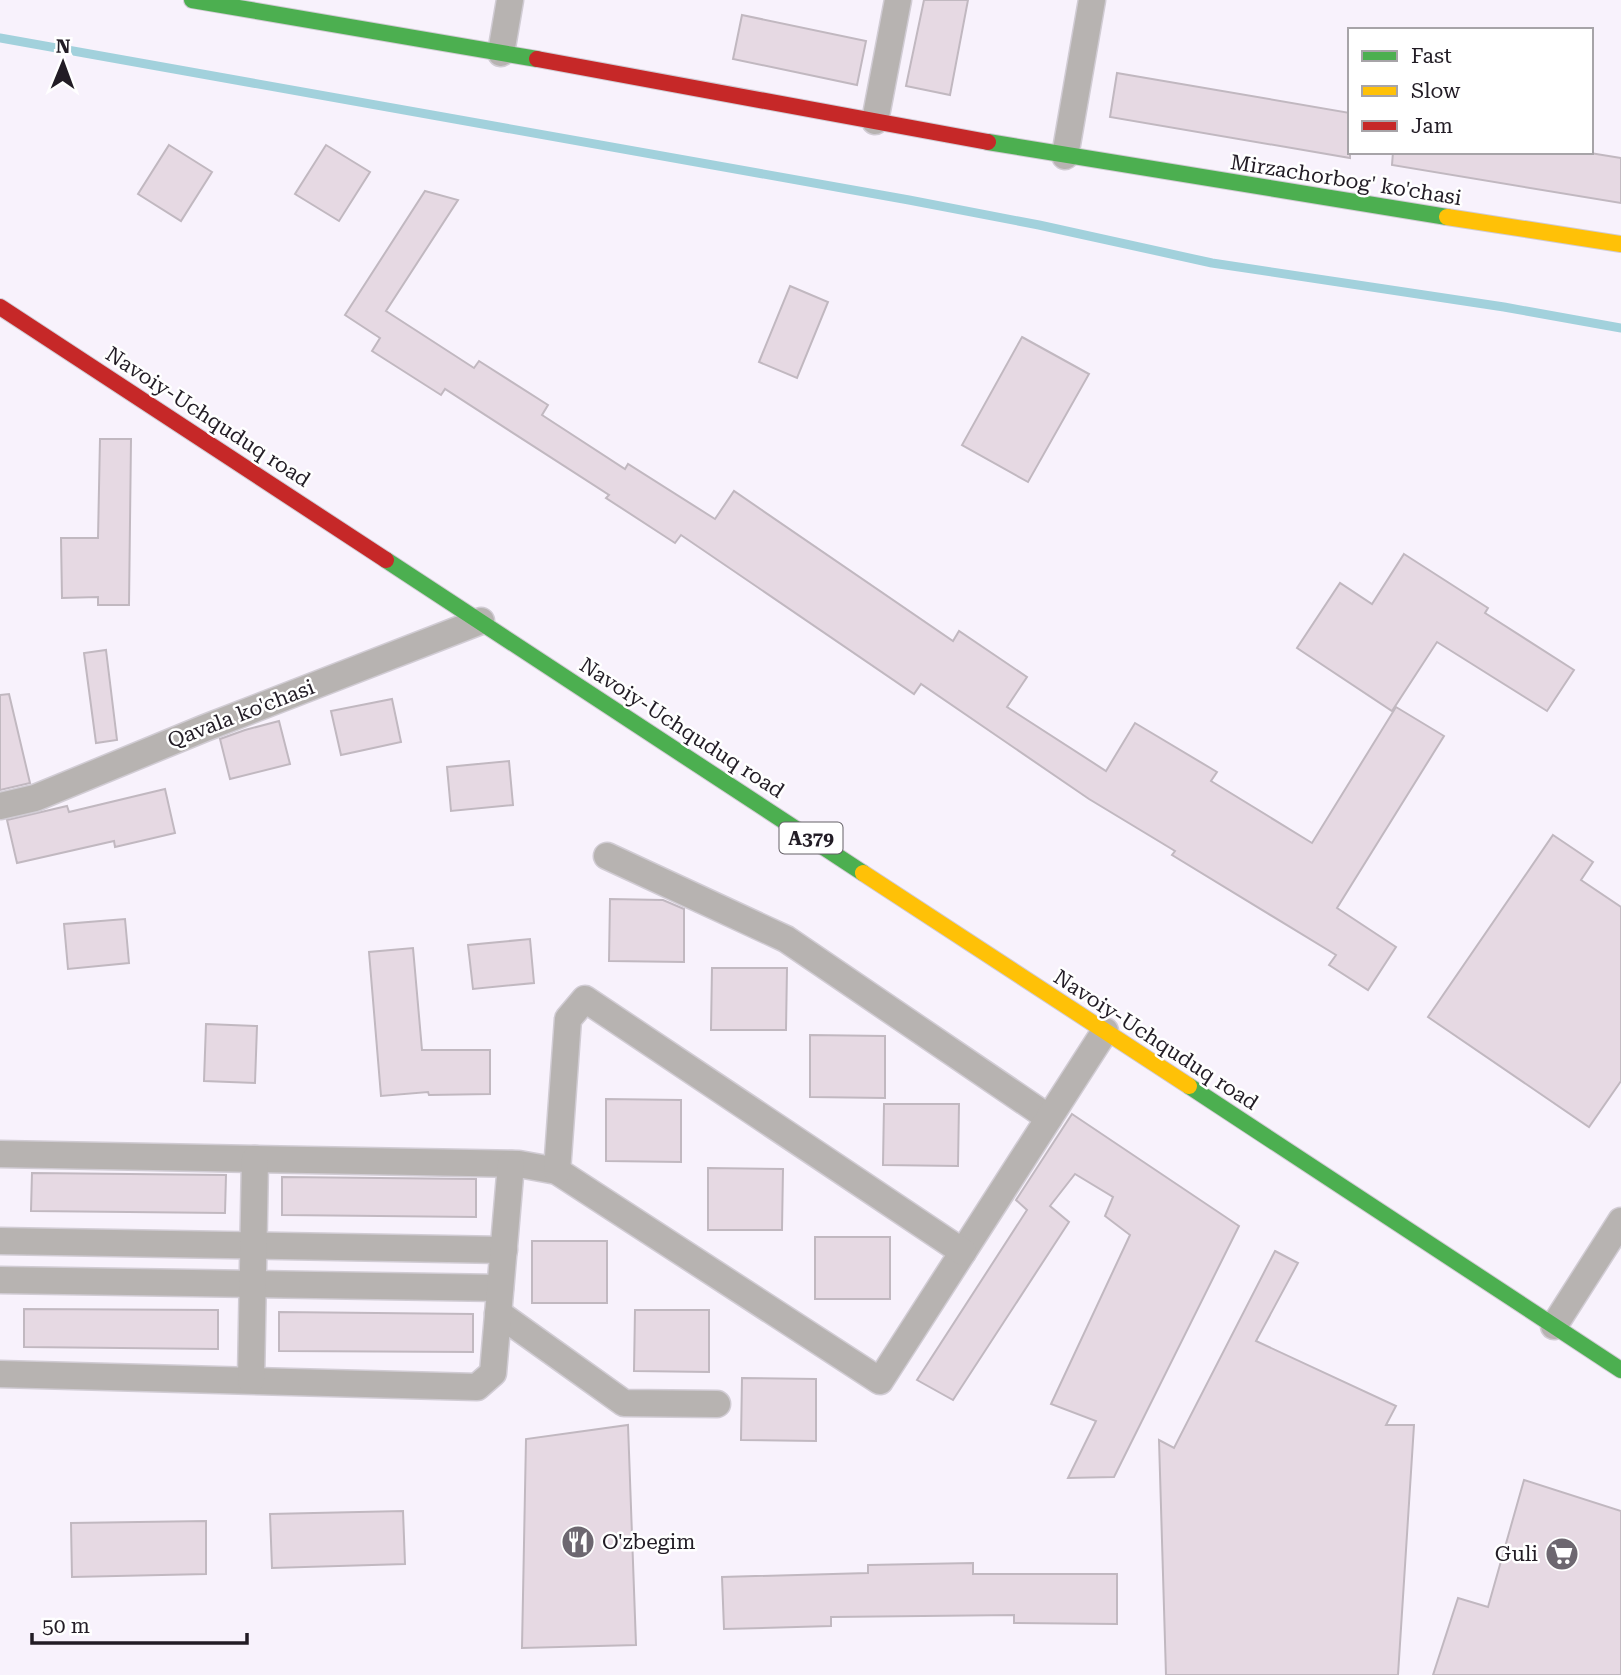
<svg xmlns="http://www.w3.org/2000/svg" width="1621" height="1675" font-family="'Roboto Serif',serif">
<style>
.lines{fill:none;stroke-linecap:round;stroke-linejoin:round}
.stream{stroke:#a2d1dc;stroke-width:9}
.building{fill:#e6d9e3;stroke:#c1b8c0;stroke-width:2}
.street-casing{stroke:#d1ccd4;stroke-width:29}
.fast-casing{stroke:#d1ccd4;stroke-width:18}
.slow-casing{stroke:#d1ccd4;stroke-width:18}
.jam-casing{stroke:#d1ccd4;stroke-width:18}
.street{stroke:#b7b3b1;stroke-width:26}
.fast{stroke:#4caf50;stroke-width:16}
.slow{stroke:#ffc107;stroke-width:16}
.jam{stroke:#c62828;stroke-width:16}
.labels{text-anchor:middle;stroke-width:5;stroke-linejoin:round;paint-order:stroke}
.shield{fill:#fff;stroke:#646066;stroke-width:2}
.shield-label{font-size:19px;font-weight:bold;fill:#221c25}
.street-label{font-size:21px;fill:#221c25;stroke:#fff}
.poi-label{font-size:21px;fill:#221c25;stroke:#fff;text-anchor:start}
</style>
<rect width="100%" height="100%" fill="#f8f2fc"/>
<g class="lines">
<polyline class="stream" points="0,38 909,200 1039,225 1212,263 1504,307 1621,328"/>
</g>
<g class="building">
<polygon points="924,0 968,0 950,95 906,86"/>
<polygon points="742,15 866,41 857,85 733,59"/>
<polygon points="1117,73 1350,113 1350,158 1110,117"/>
<polygon points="169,145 212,172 181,221 138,194"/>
<polygon points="326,145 370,172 339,221 295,194"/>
<polygon points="1393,152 1584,152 1621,158 1621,203 1392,165"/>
<polygon points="425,191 458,200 386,311 474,368 479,361 548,405 542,415 625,469 628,464 715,519 734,491 953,641 959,631 1027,677 1007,707 1106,771 1135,723 1217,772 1211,781 1312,843 1396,707 1444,736 1337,908 1396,947 1368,990 1329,965 1336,955 1172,855 1175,851 1089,799 921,684 914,694 681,535 675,543 606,498 609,495 445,389 441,395 372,351 380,338 345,315"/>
<polygon points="790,286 828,302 797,378 759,362"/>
<polygon points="1022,337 1089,374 1028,482 962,445"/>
<polygon points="100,439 131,439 129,605 98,605 98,597 62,598 61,538 98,538"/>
<polygon points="1404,554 1488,608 1485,613 1574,670 1547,711 1437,642 1392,711 1297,648 1340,583 1372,604"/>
<polygon points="106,650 117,740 96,743 84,653"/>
<polygon points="9,694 30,783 0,790 0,695"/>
<polygon points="392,699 401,742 341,755 331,711"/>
<polygon points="279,721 290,764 230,779 220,739 245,730"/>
<polygon points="509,761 513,805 451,811 447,767"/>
<polygon points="165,789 175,833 115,847 114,841 17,863 7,820 67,806 69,812"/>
<polygon points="1553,835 1593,862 1581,880 1621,907 1621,1081 1589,1127 1428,1017"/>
<polygon points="610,899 663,900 684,909 684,962 609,961"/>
<polygon points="125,919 129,963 68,969 64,924"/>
<polygon points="530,939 534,983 473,989 468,945"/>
<polygon points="413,948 422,1050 490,1050 490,1094 429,1095 428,1092 381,1096 369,952"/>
<polygon points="712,968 787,968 786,1030 711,1030"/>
<polygon points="206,1024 257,1026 255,1083 204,1081"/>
<polygon points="810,1035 885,1036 885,1098 810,1097"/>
<polygon points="606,1099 681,1100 681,1162 606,1161"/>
<polygon points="884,1104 959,1104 958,1166 883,1165"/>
<polygon points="1072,1114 1239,1226 1114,1477 1068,1478 1096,1421 1051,1404 1130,1235 1105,1216 1113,1197 1075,1174 1050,1206 1069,1222 953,1400 917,1380 1027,1210 1016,1200"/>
<polygon points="708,1168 783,1169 782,1230 708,1230"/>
<polygon points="32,1173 226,1175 225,1213 31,1211"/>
<polygon points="282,1177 476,1179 476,1217 282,1215"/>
<rect x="815" y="1237" width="75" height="62"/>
<rect x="532" y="1241" width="75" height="62"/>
<polygon points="1275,1251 1298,1263 1256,1341 1396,1406 1386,1425 1414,1425 1398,1675 1166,1675 1159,1440 1174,1448"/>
<polygon points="24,1309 218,1310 218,1349 24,1347"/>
<polygon points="635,1310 709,1310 709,1372 634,1371"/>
<polygon points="279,1312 473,1314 473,1352 279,1351"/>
<polygon points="742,1378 816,1379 816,1441 741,1440"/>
<polygon points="628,1425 636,1645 522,1648 526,1439"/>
<polygon points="1524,1480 1621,1511 1621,1675 1433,1675 1458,1598 1488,1607"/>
<polygon points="403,1511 405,1564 272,1568 270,1514"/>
<polygon points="206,1521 206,1574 72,1577 71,1523"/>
<polygon points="973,1563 973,1574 1117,1574 1117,1624 1014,1623 1014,1615 831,1617 831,1626 724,1629 722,1577 868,1573 868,1565"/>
</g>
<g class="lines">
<defs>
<g id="street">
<polyline points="501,53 510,0"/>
<polyline points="875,121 898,0"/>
<polyline points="1065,156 1092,0"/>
<polyline points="0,806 35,798 205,728 481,621"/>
<polyline points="607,856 786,939 1049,1118"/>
<polyline points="0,1154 519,1164 557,1171 880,1381 1105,1031"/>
<polyline points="557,1171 568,1019 585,999 963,1252"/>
<polyline points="0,1241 504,1250"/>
<polyline points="0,1280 500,1288"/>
<polyline points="498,1313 624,1403 717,1404"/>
<polyline points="1554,1326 1621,1221"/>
<polyline points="0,1374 477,1387 493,1373 511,1164"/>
<polyline points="251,1380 255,1159"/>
</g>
<g id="fast">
<polyline points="192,0 537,59"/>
<polyline points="988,142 1447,217"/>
<polyline points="386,560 863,873"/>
<polyline points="1189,1086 1621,1370"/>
</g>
<g id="slow">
<polyline points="1447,217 1621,244"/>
<polyline points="863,873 1189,1086"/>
</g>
<g id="jam">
<polyline points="537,59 988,142"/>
<polyline points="0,307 386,560"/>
</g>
</defs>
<use href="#street" class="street-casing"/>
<use href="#fast" class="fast-casing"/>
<use href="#slow" class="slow-casing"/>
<use href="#jam" class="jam-casing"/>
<use href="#street" class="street"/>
<use href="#fast" class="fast"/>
<use href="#slow" class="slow"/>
<use href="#jam" class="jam"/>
</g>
<defs>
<symbol id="restaurant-disc" viewBox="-11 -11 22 22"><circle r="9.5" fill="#6d6770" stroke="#fff"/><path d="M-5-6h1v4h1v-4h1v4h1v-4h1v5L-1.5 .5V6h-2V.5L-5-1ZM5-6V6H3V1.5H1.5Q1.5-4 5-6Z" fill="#fff"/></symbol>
<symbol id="supermarket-disc" viewBox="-11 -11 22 22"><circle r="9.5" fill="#6d6770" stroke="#fff"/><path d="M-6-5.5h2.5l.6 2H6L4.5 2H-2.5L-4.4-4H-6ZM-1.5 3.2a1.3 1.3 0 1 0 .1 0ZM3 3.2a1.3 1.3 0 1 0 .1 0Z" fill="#fff"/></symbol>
</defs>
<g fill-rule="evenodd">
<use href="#restaurant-disc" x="559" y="1523" width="38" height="38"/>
<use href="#supermarket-disc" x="1543" y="1535" width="38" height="38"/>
</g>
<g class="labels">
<rect class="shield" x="779.5" y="822.5" width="63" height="31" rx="5"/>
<g class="shield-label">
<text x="811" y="845">A379</text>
</g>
<g class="street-label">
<text transform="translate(1346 180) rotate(9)" y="7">Mirzachorbog' ko'chasi</text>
<text transform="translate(208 417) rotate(33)" y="7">Navoiy-Uchquduq road</text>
<text transform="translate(241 714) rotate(-21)" y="7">Qavala ko'chasi</text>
<text transform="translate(682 728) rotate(33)" y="7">Navoiy-Uchquduq road</text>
<text transform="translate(1156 1040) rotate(33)" y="7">Navoiy-Uchquduq road</text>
</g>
<g class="poi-label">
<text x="602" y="1549">O'zbegim</text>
<text x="1538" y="1561" text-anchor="end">Guli</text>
</g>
</g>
<rect x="1348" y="28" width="245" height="126" fill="#ffffff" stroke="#a7a4a8" stroke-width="2"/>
<rect x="1362" y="51" width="35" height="10" fill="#4caf50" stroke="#a7a4a8" stroke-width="2"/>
<text x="1411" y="63" font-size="21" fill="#221c25">Fast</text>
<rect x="1362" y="86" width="35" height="10" fill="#ffc107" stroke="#a7a4a8" stroke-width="2"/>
<text x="1411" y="98" font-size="21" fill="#221c25">Slow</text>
<rect x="1362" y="121" width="35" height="10" fill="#c62828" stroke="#a7a4a8" stroke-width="2"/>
<text x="1411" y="133" font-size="21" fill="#221c25">Jam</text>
<g transform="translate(63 63) rotate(1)" stroke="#ffffff" stroke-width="5" paint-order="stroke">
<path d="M0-5L12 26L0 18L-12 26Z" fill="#221c25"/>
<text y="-10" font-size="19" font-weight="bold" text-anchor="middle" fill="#221c25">N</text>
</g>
<path d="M32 1633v10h215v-10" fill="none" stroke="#221c25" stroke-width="3.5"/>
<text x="42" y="1633" font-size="21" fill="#221c25" stroke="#ffffff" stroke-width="5" paint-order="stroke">50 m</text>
</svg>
